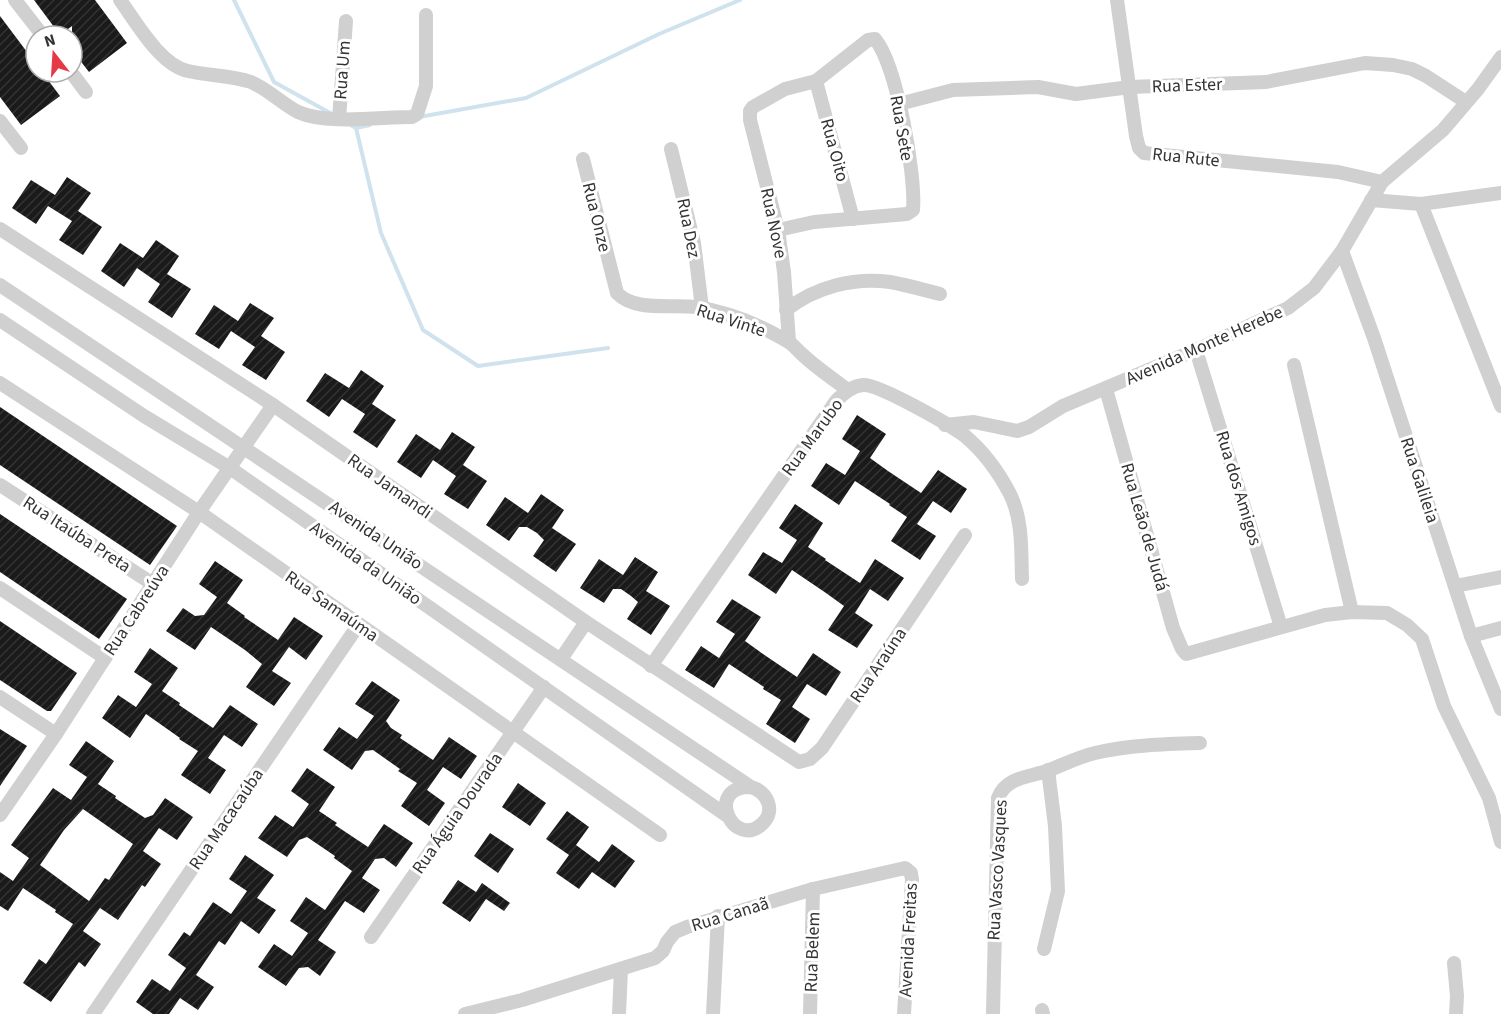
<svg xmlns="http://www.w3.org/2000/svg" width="1501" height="1014" font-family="'Source Sans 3',sans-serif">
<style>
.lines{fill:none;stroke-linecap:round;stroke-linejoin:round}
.stream{stroke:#cfe2ee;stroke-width:4}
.building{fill:url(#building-hatch);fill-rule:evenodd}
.minor{stroke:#d0d0d0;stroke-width:14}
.labels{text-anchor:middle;stroke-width:6;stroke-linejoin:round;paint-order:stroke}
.street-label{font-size:18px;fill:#333;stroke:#fff}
</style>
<defs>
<pattern id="building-hatch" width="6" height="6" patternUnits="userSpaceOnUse" patternTransform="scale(1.5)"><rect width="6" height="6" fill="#1a1a1a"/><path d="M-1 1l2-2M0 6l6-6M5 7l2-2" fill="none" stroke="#333"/></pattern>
</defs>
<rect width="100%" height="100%" fill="#fff"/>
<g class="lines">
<g class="stream">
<polyline points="234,0 274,82 332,114"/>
<polyline points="419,117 526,98 659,34 740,0"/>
<polyline points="349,124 356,128 381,233 423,330 478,366 608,348"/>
<polyline points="356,128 370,125"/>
</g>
</g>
<g class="building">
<polygon points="34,0 95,0 127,43 89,72 72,50 72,26 60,35"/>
<polygon points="0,16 36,64 36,72 42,72 60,96 21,125 0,97"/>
<polygon points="67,177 91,193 78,211 102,227 83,255 59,240 72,221 48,206 36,224 12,208 31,180 55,195"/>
<polygon points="156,240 179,256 167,274 191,289 172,318 148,302 160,284 137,268 124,287 101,271 120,243 143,258"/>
<polygon points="250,303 274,318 261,336 285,352 266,380 242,365 255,347 231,331 219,349 195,334 214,305 238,321"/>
<polygon points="361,370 384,386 372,404 396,420 377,448 353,432 365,414 342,399 329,417 306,401 325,373 349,388"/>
<polygon points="0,407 177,526 150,565 0,465"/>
<polygon points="857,415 886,434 870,458 888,471 921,493 938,470 967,489 951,513 933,501 917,524 936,536 920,560 891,541 907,517 889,505 890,504 855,481 839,505 811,486 826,463 845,475 860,451 842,439"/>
<polygon points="452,432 475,447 463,465 487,481 468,509 444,494 456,476 433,460 421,478 397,462 416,434 440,450"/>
<polygon points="541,494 564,510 552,528 576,544 556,572 533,556 544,540 537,533 527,527 519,527 509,541 486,525 505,497 528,513"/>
<polygon points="795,504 823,523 808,547 826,559 825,560 860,583 875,559 904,578 888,601 870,589 855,613 873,625 857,648 828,630 844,606 826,593 792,570 776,594 748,575 763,552 782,563 797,540 779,528"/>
<polygon points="0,514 127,599 99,639 0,572"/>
<polygon points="635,557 658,572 646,591 670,606 651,635 627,619 638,602 631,596 621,589 613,589 604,603 580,588 599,559 623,575"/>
<polygon points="215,561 243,580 227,603 245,616 244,617 278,640 294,617 323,636 306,660 289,647 272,671 291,683 274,706 246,687 262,664 245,650 211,627 195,650 166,631 183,608 195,616 204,615 217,597 199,584"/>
<polygon points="732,599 761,617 745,641 763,654 797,677 813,653 841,672 826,696 807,684 792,707 810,719 795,743 766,724 781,700 763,689 764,687 729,664 714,688 685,670 701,646 719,658 735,634 716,622"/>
<polygon points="0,621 77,673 51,711 47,711 0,680"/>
<polygon points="150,648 178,668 162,691 180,703 179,705 213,728 230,705 258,724 242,747 224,735 208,758 226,770 210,794 181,775 198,751 179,739 180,738 146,714 130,738 102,718 118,695 136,707 152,684 134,672"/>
<polygon points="372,681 400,700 386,721 391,728 402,735 400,738 433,760 449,737 477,756 461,779 443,767 427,790 445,803 429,826 401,806 417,783 398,771 400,769 373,750 365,751 352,770 323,750 339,727 357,739 374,716 355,704"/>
<polygon points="0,729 27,746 0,786"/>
<path d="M86 741 114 761 98 784 116 796 115 798 145 818 153 815 165 798 193 817 177 840 159 828 143 851 161 864 145 887 142 885 118 920 100 908 83 931 101 944 85 967 79 962 51 1002 23 983 39 959 46 964 73 924 55 912 56 910 23 888 8 911 0 906V872L13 881 29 858 11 845 53 788 71 800 87 777 69 765ZM83 809 133 844 109 880 105 878 89 901 40 865 64 830Z"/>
<polygon points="307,768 335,787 319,811 337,823 335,825 368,847 384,824 413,843 396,867 384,858 375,859 362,878 380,890 364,913 345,901 318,940 336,952 320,976 308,967 299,968 286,986 258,967 274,944 292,956 308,933 290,921 306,897 325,910 352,871 334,858 335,856 307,837 299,840 287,857 258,838 275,815 293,827 309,804 291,791"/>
<polygon points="518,783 546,803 530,826 502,807"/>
<polygon points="567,811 589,827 576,845 599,862 612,844 635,861 615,888 592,872 579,889 556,873 569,855 546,839"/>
<polygon points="490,833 514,849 498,873 474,856"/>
<polygon points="245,855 274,875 257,898 276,910 259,934 241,921 225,945 219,941 196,975 214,987 198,1010 180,998 169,1014 153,1014 136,1002 152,979 170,991 186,968 168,955 184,932 190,936 213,902 231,914 247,891 229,879"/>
<polygon points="458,880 476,892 482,883 510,903 504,911 486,899 470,922 442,903"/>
</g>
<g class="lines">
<g class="minor">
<polyline points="15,0 43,36"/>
<path d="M120 0C136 22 160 65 188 71 209 76 231 75 251 82 268 89 282 104 298 112 327 125 380 117 412 117L417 114 426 86V15"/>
<polyline points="1117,0 1136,136 1139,148 1144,153 1338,172 1382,182"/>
<polyline points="71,72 86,92"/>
<polyline points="816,81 853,219"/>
<polyline points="899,104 953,90 1038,87 1076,94 1130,87 1266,82 1365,63 1393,65 1412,69 1426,76 1466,102"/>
<polyline points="339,119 346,21"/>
<polyline points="0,121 21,148"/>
<polyline points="671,149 694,243 702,308"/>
<path d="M583 159 617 293C635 312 671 304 696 307 727 312 760 325 787 341 793 344 798 351 804 356 817 368 833 379 848 390"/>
<polyline points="1371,200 1421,204 1501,193"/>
<polyline points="1421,204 1501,406"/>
<polyline points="0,229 273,405 586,622 799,762 810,759 822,748 965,535"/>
<path d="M778 230 814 222 907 214 913 210C916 176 897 65 875 39L868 40 816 81 785 89 753 107 750 111V120L778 230 784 272 789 341"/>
<polyline points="1342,251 1374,338 1471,636 1501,709"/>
<path d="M0 285 751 787C767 792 776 810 763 823 734 852 703 786 751 787"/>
<path d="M786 310C815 287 854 277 890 282 907 285 924 290 940 294"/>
<polyline points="0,320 144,416 230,468 726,815"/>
<polyline points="1196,350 1281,627"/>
<polyline points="1294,365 1352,612"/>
<polyline points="0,383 199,512 660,835"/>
<polyline points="1106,389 1173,628 1182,649 1186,654 1325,615 1352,612 1387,613 1407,625 1422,639 1444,706 1489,798 1501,842"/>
<polyline points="945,425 974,422 1017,431 1029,427 1063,406 1196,350 1288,308 1314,288 1342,251 1382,182 1443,130 1478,89 1501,57"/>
<polyline points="0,485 153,584"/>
<polyline points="1455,586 1501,577"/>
<polyline points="0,588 105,658"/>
<polyline points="1471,636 1501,628"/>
<polyline points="561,659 586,622"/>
<path d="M651 666 836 401C844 393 852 386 863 385 879 384 950 425 965 436 983 451 999 473 1010 494 1023 520 1021 551 1022 579"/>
<polyline points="0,697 56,734"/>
<polyline points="0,815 56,734 199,512 273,405"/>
<polyline points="371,937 544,687"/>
<polyline points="1044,949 1058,891 1055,826 1048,770"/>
<polyline points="1454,963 1457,996 1456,1014"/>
<polyline points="1042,1010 1043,1014"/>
<polyline points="93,1014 359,624"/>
<polyline points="465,1014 522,1000 655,958 663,951 667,942 675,932 687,927 813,889 905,868 911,873 912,880 904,1014"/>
<polyline points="619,1014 621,969"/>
<polyline points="713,1014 718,916"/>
<polyline points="810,1014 813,889"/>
<path d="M993 1014 998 798C1006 777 1029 777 1047 771 1063 765 1078 757 1095 753 1128 745 1165 744 1200 743"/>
</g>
</g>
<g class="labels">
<g class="street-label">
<text transform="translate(342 70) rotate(-86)" y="6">Rua Um</text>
<text transform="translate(1187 85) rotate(-2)" y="6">Rua Ester</text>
<text transform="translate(902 128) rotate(80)" y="6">Rua Sete</text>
<text transform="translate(835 150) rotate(75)" y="6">Rua Oito</text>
<text transform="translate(1186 157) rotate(6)" y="6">Rua Rute</text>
<text transform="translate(597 217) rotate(76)" y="6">Rua Onze</text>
<text transform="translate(774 223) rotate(78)" y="6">Rua Nove</text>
<text transform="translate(689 228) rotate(79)" y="6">Rua Dez</text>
<text transform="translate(731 320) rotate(18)" y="6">Rua Vinte</text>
<text transform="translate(1204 345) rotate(-24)" y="6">Avenida Monte Herebe</text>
<text transform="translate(812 437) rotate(-54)" y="6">Rua Marubo</text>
<text transform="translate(1420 480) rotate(72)" y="6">Rua Galileia</text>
<text transform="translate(390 486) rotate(35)" y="6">Rua Jamandi</text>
<text transform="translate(1239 488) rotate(73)" y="6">Rua dos Amigos</text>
<text transform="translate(1145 527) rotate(74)" y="6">Rua Leão de Judá</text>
<text transform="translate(77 534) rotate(33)" y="6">Rua Itaúba Preta</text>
<text transform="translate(376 535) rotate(34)" y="6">Avenida União</text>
<text transform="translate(366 563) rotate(35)" y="6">Avenida da União</text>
<text transform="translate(332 606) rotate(35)" y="6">Rua Samaúma</text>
<text transform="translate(136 610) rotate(-57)" y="6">Rua Cabreúva</text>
<text transform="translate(878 665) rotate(-56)" y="6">Rua Araúna</text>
<text transform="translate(457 813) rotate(-55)" y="6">Rua Águia Dourada</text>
<text transform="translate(226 819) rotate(-56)" y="6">Rua Macacaúba</text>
<text transform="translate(997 870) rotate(-87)" y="6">Rua Vasco Vasques</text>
<text transform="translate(730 914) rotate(-17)" y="6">Rua Canaã</text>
<text transform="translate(908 940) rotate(-87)" y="6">Avenida Freitas</text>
<text transform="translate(812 952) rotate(-88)" y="6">Rua Belem</text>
</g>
</g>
<g transform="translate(54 54) rotate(343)"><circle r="28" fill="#ffffff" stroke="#adadad" stroke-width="1.5"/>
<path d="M0-4.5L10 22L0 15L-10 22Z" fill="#e63946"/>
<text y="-9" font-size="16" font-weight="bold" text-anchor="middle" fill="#333333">N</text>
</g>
</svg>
